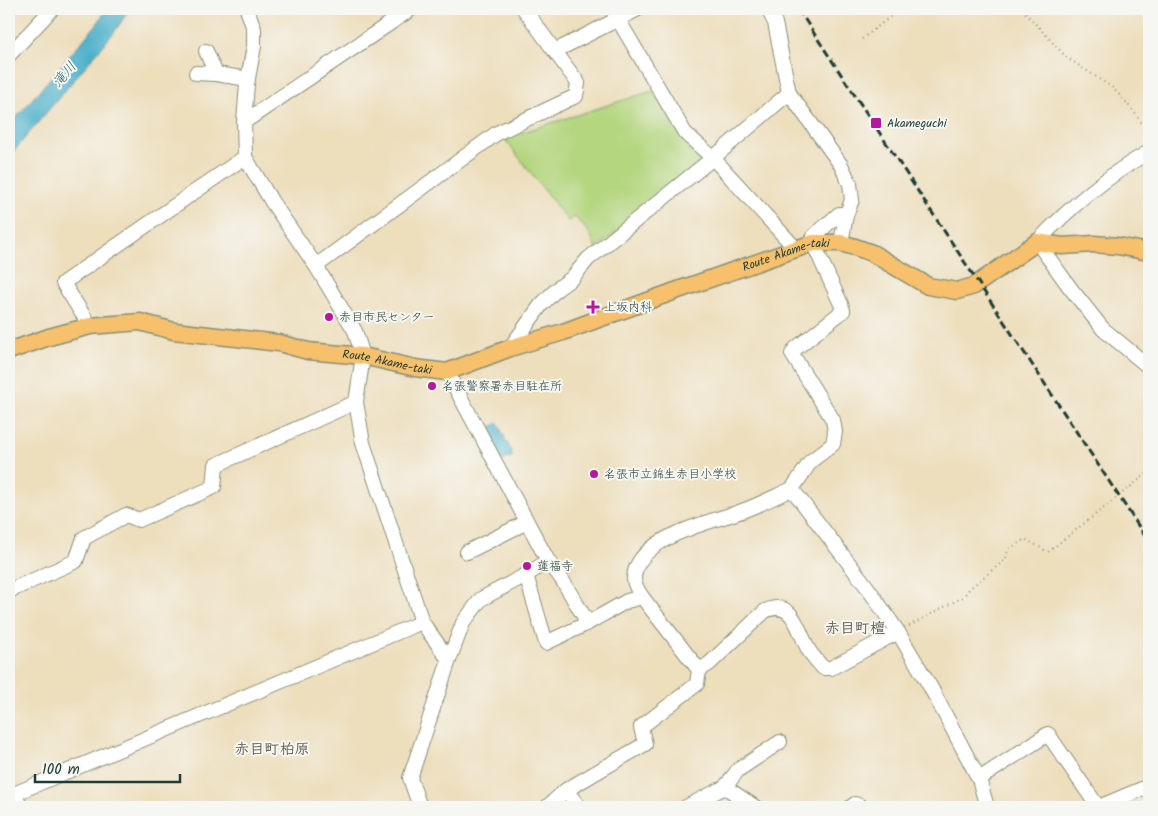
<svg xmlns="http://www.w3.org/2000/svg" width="1158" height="816" font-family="Kalam,'Klee One',sans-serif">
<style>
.green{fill:#b4d67f;stroke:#6a8a5a}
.water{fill:#4bb0ca;stroke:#35767f}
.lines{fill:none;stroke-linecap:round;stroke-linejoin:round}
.minor-casing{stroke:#868e78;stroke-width:16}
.major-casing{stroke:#868e78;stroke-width:19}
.path{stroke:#868e78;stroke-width:2;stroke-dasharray:1 4;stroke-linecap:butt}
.minor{stroke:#fff;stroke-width:14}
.major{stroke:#f7c06c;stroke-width:16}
.rail{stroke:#1f3d34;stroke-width:3;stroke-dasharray:8 4;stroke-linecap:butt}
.poi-dot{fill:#b5179e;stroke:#f6f6f2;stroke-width:2}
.labels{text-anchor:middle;stroke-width:4;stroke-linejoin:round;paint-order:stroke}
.poi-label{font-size:12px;fill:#1f3d34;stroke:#f6f6f2;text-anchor:start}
.street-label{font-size:12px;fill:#1f3d34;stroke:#f6f6f2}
.water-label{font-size:14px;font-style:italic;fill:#2c6061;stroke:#f6f6f2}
.quarter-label{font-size:15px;font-weight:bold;fill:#675f4f;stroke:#f6f6f2}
</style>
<rect width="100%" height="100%" fill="#f6f6f2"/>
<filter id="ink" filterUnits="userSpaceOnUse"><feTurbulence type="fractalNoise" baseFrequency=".02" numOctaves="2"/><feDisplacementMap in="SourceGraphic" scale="10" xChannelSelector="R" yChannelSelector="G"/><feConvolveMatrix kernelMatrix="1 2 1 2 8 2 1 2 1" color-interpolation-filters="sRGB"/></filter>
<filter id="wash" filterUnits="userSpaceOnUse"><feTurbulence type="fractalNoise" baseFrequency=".0096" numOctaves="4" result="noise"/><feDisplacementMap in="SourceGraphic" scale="20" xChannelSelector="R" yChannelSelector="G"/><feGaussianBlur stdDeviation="1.12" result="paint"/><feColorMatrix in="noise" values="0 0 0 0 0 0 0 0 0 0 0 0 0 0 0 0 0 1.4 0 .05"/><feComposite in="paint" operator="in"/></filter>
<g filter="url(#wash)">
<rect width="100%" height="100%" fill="#eddebc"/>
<polygon class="green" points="652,91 680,136 706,159 596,249 590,234 575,217 568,221 504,138"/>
<g class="water">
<polygon points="107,9 130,9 115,31 9,157 9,126 97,24"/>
<polygon points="498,423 513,456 502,461 486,429"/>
</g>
</g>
<g filter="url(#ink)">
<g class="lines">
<defs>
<g id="minor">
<polyline points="247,9 254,29 254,46 247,84 244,122 245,157 272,202 316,266 355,331 363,356 356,402 363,443 422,622 449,660 410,778 420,807"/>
<polyline points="612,9 685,133 713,158 796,249"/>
<polyline points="768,9 775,23 789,93 841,165 850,184 852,200 846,215 841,243"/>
<polyline points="206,51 216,74 248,79"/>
<polyline points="555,51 638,9"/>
<polyline points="9,55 52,9"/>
<polyline points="196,73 216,74"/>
<polyline points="244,122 411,9"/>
<path d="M1149 152C1109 174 1068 209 1037 242L1071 289 1103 329 1149 367"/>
<polyline points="846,215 839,214 814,236 813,243 841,304 843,311 795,349 792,354 833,420 835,432 833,444 811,461 792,489 867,587 898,632 931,688 979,779 987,807"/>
<polyline points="316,266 497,133 576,96 578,83 524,9"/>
<polyline points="90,326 63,283 245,157"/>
<polyline points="510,348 541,305 557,289 572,278 588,259 713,158 789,93"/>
<polyline points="447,372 548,561 526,575 546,643 586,624 627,601 642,597 699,670 697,684 641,727 645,744 566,790 547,807"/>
<polyline points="467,552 527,522"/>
<polyline points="548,561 561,578 588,623"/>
<polyline points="9,591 76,561 84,538 126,515 139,520 214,487 216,465 356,402"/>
<path d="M642 597C639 592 634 585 634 579 635 537 712 522 742 511 759 505 776 496 792 489"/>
<polyline points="449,660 463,623 481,599 526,575"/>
<path d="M699 670 709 664 765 611C793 598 798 630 808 649 812 656 818 662 823 668H831L898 632"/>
<polyline points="979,779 1048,734 1098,807"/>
<polyline points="725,787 738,770 780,742"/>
<polyline points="566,790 579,807"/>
<polyline points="15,793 20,807"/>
<polyline points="9,796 422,622"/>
<polyline points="686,807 725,787 755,807"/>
<polyline points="851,807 855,804 862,807"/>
<polyline points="1099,807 1149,786"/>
</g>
<g id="major">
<path id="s1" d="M9 351 49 337 90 326 140 322 174 331 279 343 308 351 363 356 415 368 447 372 510 348 563 332 678 290 813 243H841L855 247 872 253 928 286 957 291 974 286 1037 242 1062 246 1094 244 1118 246 1149 252"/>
</g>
</defs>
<use href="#minor" class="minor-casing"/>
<use href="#major" class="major-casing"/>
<g class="path">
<polyline points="1022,9 1066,57 1113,88 1132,109 1149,134"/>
<polyline points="862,39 900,9"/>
<polyline points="909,626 963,597 969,589 1006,559 1008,550 1025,539 1048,552 1149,472"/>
</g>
<use href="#minor" class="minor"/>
<use href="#major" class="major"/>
<polyline class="rail" points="798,9 1149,542"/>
</g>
</g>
<g class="poi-dot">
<rect x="870" y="117" width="12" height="12" rx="2.5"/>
<path d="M590.5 299.5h5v5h5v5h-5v5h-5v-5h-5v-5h5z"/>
<circle cx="329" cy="317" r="5"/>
<circle cx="432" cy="386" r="5"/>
<circle cx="594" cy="474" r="5"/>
<circle cx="527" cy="566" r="5"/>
</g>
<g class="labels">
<g class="poi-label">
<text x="887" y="127">Akameguchi</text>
<text x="604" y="311">上坂内科</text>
<text x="339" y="321">赤目市民センター</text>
<text x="442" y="390">名張警察署赤目駐在所</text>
<text x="604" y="478">名張市立錦生赤目小学校</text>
<text x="537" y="570">蓮福寺</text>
</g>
<g class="street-label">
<text dy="4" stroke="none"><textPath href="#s1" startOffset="806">Route Akame-taki</textPath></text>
<text dy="4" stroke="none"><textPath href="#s1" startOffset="386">Route Akame-taki</textPath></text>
</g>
<g class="water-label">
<text transform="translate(64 74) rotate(-50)" y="5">滝川</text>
</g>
<g class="quarter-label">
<text x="855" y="633">赤目町檀</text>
<text x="272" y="754">赤目町柏原</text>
</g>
</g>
<rect width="1158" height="816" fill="none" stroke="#f6f6f2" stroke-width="30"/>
<path d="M35 774v8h145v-8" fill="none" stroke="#1f3d34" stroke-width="2.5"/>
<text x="42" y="774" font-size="15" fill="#1f3d34" stroke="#f6f6f2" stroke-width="4" paint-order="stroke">100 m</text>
</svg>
